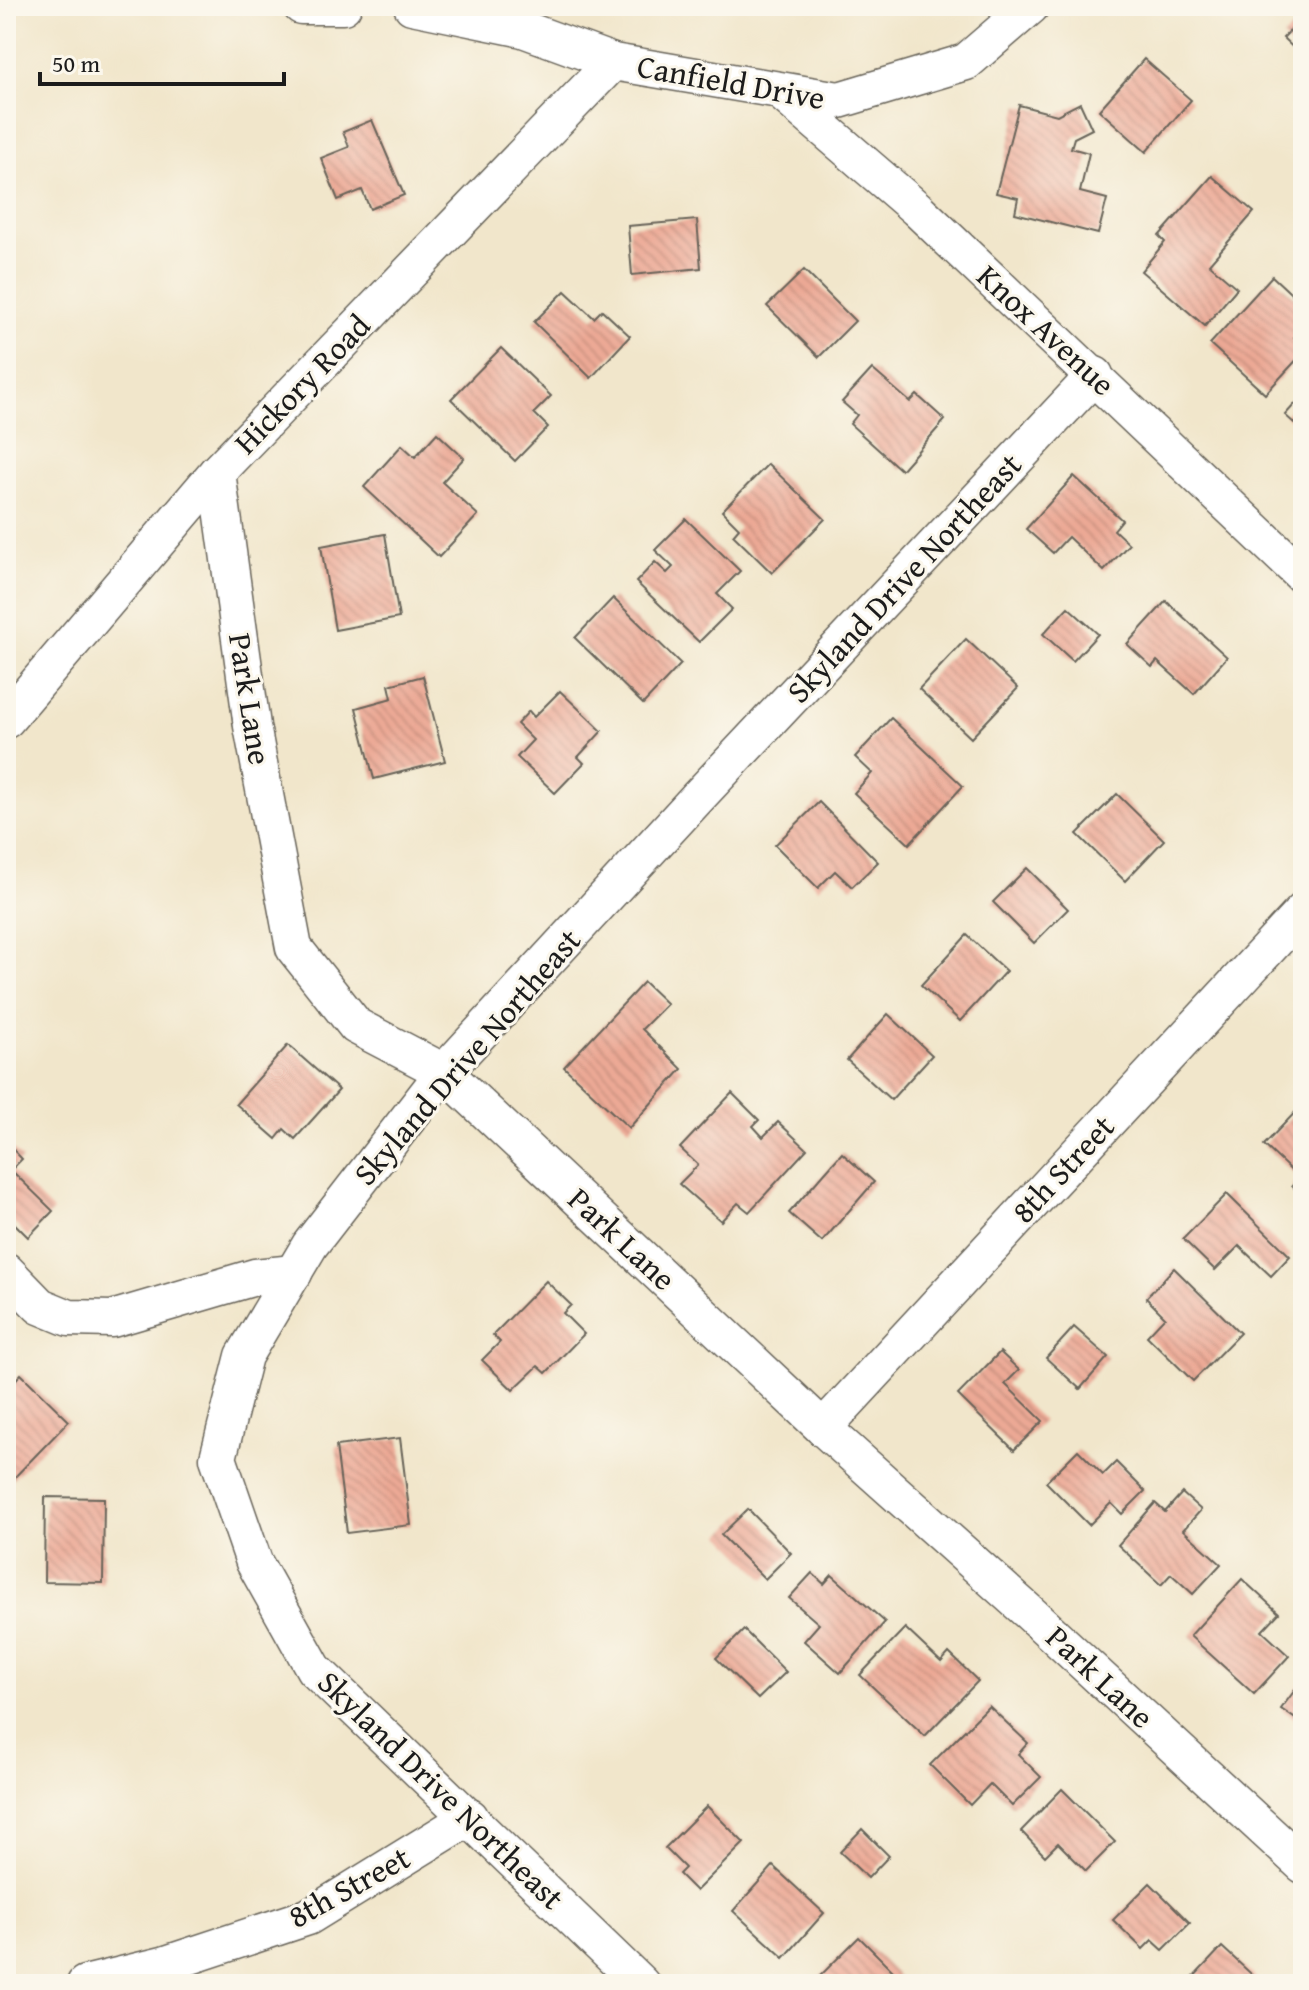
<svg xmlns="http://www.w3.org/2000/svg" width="1309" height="1990" font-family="'Gentium Book Plus',serif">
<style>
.building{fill:url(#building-back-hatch)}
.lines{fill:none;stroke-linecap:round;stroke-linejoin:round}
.minor-casing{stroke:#676359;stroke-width:39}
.minor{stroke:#fff;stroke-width:36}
.labels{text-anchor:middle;stroke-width:6;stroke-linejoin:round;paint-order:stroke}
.street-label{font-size:32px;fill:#1c1c1c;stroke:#fbf7ec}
</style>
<defs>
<pattern id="building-back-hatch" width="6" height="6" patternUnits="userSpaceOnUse" patternTransform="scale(2)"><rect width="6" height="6" fill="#eca995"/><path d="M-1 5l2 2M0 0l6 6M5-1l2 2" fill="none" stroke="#ca9180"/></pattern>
</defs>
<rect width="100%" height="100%" fill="#fbf7ec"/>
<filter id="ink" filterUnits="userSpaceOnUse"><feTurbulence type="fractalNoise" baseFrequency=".0125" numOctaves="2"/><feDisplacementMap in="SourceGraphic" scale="16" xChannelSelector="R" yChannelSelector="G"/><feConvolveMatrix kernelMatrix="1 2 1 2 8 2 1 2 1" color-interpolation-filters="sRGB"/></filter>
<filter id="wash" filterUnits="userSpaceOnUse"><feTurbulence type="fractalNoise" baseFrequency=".006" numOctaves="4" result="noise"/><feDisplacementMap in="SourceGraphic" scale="32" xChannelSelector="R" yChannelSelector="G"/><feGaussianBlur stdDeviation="1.8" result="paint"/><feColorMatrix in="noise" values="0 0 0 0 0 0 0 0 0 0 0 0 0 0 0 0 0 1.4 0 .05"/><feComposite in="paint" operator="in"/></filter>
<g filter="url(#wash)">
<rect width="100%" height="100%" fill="#f1e6cb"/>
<g id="blocks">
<g class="building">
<polygon points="1303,17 1303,57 1283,38"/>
<polygon points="1144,59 1191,100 1146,152 1099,110"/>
<polygon points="1080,103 1092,129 1074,138 1071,148 1089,153 1080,192 1107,199 1098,234 1015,213 1018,198 996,193 1019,105 1057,115"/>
<polygon points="372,120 404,195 370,209 362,190 338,200 321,158 349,147 343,132"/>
<polygon points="1212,176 1254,212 1209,264 1237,288 1205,326 1141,271 1165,242 1159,236"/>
<polygon points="697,220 701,268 632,275 628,226"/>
<polygon points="804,270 855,321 819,357 767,306"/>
<polygon points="1272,276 1303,305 1303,327 1294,338 1303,346 1303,353 1265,394 1210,344"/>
<polygon points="565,291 594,318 602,310 630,336 591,378 534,322"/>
<polygon points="501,348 551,396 534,413 548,427 515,461 451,399"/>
<polygon points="872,369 910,402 917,395 945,420 901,470 850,424 857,415 842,402"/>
<polygon points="1303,395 1303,431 1285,415"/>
<polygon points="437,433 464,458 442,482 478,515 439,557 364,487 402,445 415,457"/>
<polygon points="768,464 825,519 772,573 733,535 739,528 722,511"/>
<polygon points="1074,476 1122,520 1114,530 1129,544 1104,571 1068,537 1053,553 1026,529"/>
<polygon points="686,519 740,571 717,594 732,609 699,642 636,582 655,562 667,573 673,567 655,550"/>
<polygon points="385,534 399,618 335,630 321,546"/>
<polygon points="613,598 681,664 643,704 575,638"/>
<polygon points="1166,601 1227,657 1194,694 1157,661 1152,667 1127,644"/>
<polygon points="1068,607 1098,634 1073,661 1043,634"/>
<polygon points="966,639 1018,688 971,738 919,689"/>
<polygon points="423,676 445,761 374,779 356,708 392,698 389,685"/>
<polygon points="560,691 602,731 578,757 584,763 555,793 517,757 533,740 517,724 529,711 534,717"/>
<polygon points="891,718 963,786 909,844 854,793 872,773 855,757"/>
<polygon points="1117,794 1164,840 1125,881 1077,834"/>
<polygon points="819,802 878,862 852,887 835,871 818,888 775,845"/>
<polygon points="1027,868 1068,909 1034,943 993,902"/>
<polygon points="967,935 1006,971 960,1021 921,985"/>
<polygon points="644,982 667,1004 642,1029 682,1069 629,1128 564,1067"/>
<polygon points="888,1014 932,1055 891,1100 847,1060"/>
<polygon points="288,1045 339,1090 295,1139 284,1129 276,1139 236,1104"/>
<polygon points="732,1093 759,1120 753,1126 763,1137 778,1122 807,1149 749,1212 738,1203 721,1221 679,1184 698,1165 680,1148"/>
<polygon points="1303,1104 1303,1196 1292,1186 1299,1178 1264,1145"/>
<polygon points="6,1142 22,1159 11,1170 53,1211 28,1237 11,1220 6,1225"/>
<polygon points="842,1153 874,1182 822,1242 789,1213"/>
<polygon points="1227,1194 1290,1256 1271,1276 1239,1246 1215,1270 1183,1239"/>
<polygon points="1174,1268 1240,1333 1193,1381 1147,1336 1165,1317 1146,1298"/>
<polygon points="546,1281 571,1305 563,1313 584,1334 546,1373 538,1366 513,1390 482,1360 500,1342 493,1335"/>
<polygon points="1074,1327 1108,1357 1080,1389 1046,1358"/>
<polygon points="1000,1352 1019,1370 1005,1384 1043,1421 1014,1450 958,1395"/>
<polygon points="21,1374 69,1421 11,1481 6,1476 6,1390"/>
<polygon points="400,1438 411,1525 347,1533 336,1446"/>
<polygon points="1078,1450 1103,1475 1116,1462 1145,1491 1122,1514 1111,1503 1089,1525 1046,1482"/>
<polygon points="1182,1493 1201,1510 1183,1530 1221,1564 1193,1594 1171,1574 1161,1585 1118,1545 1155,1503 1165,1512"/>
<polygon points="45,1497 104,1498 103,1583 44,1582"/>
<polygon points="748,1509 791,1553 765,1579 721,1535"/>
<polygon points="812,1573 824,1584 832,1575 885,1622 840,1673 804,1641 819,1624 789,1598"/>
<polygon points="1242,1579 1279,1613 1262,1631 1289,1656 1254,1694 1190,1636"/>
<polygon points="905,1628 941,1662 949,1653 978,1681 925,1736 860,1675"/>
<polygon points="744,1630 786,1672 758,1699 716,1658"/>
<polygon points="1303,1679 1303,1724 1281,1709"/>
<polygon points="989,1706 1028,1743 1018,1754 1041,1777 1012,1806 990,1784 970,1805 930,1765"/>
<polygon points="1062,1789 1115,1842 1086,1871 1058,1843 1045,1856 1021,1831"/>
<polygon points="707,1806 744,1843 696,1891 679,1874 685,1868 665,1848"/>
<polygon points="862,1829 889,1856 868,1878 840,1852"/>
<polygon points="773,1866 824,1913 784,1958 733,1911"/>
<polygon points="1150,1883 1190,1923 1163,1950 1152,1940 1143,1949 1113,1920"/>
<polygon points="859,1937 900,1978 894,1984 825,1984 819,1977"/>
<polygon points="1222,1947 1262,1984 1187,1984"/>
</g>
</g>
</g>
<g filter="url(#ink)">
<use href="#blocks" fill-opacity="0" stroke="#676359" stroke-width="2"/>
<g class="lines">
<defs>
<g id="minor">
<polyline points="301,6 343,6"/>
<polyline points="412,6 523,29 613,62 839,100 966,62 1031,6"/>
<polyline points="781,92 917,209 1303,576"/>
<polyline points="217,472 252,726 294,948 356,1026 444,1072 823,1428 1032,1615 1303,1865"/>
<polyline points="6,720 217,472 613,62"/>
<polyline points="6,1271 40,1306 69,1318 112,1319 255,1277 294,1273"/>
<polyline points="823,1428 1303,911"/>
<polyline points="85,1984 163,1965 308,1917 470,1817"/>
<polyline points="641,1984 314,1669 254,1562 218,1458 244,1356 310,1245 444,1072 697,798 1095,375"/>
</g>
</defs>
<use href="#minor" class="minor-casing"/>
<use href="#minor" class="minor"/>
</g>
</g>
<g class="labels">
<g class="street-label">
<text transform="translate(731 82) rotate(10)" y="11">Canfield Drive</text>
<text transform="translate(1046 330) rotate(43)" y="11">Knox Avenue</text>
<text transform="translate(302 384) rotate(-46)" y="11">Hickory Road</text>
<text transform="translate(904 578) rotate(-47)" y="11">Skyland Drive Northeast</text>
<text transform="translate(250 699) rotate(81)" y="11">Park Lane</text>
<text transform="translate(467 1057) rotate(-49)" y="11">Skyland Drive Northeast</text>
<text transform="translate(1063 1169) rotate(-47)" y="11">8th Street</text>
<text transform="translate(622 1239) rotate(43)" y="11">Park Lane</text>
<text transform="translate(1100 1677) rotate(43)" y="11">Park Lane</text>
<text transform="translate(441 1790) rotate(44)" y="11">Skyland Drive Northeast</text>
<text transform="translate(349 1887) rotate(-29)" y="11">8th Street</text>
</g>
</g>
<rect width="1309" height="1990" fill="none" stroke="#fbf7ec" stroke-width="32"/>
<path d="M40 72v12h244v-12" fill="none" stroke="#1c1c1c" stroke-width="4"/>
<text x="52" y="72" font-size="24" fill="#1c1c1c" stroke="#fbf7ec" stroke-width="6" paint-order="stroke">50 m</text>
</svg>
